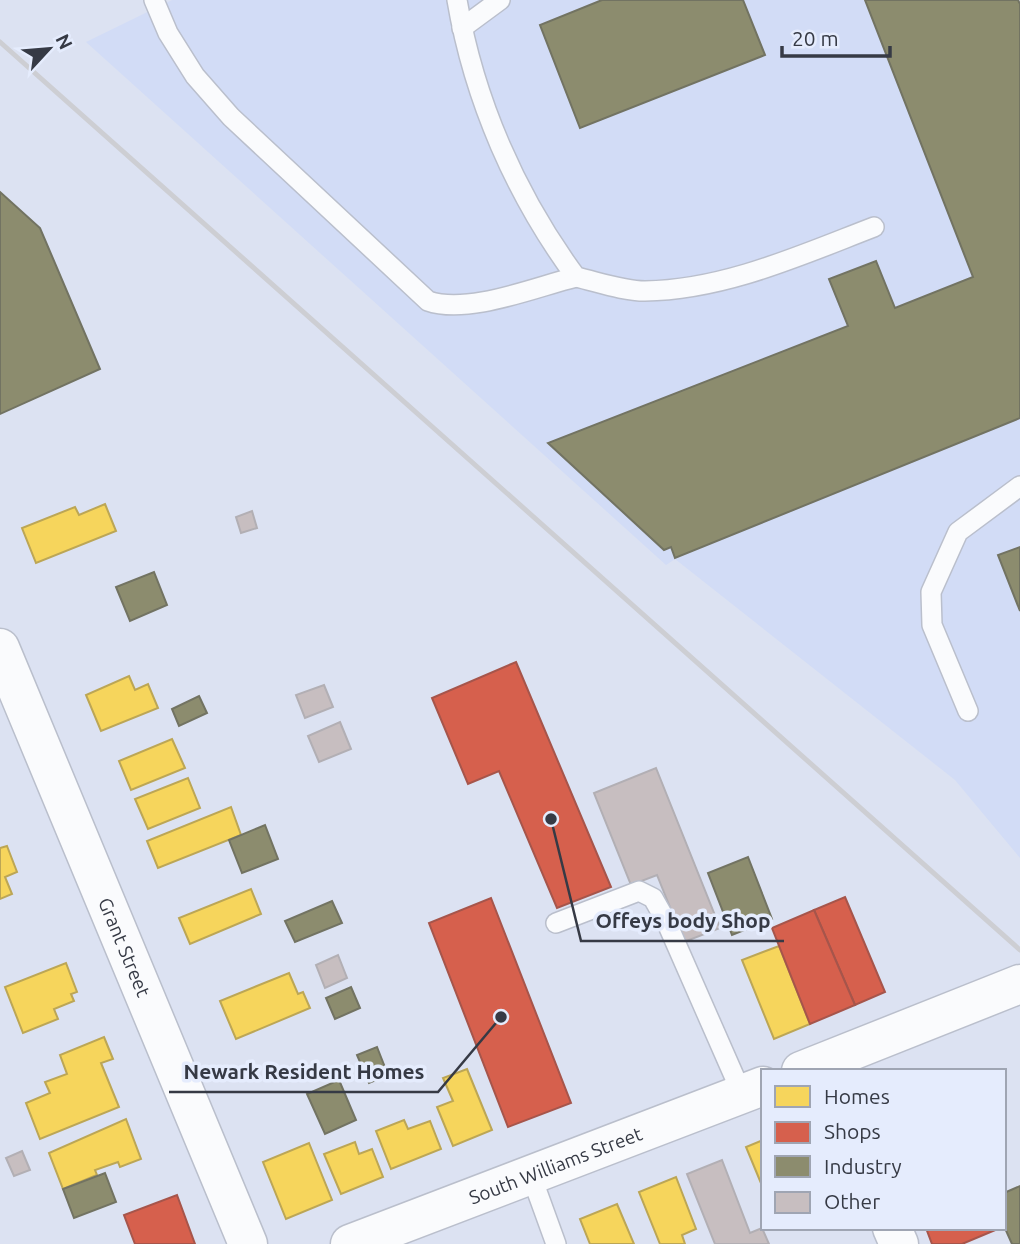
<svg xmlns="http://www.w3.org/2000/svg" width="1020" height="1244" font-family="Ubuntu,sans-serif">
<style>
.built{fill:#d2dcf6}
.homes{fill:#f6d55c;stroke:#bca655;stroke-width:2}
.shops{fill:#d6604d;stroke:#a6554b;stroke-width:2}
.industry{fill:#8c8c6e;stroke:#727362;stroke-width:2}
.building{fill:#c7bec0;stroke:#b2afb4;stroke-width:2}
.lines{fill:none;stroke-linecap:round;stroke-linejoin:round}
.lane-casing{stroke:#babfcc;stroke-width:22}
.street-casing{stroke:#babfcc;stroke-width:41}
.secondary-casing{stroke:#babfcc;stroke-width:41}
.lane{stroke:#fafbfd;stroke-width:19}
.street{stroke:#fafbfd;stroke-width:38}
.secondary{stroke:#fafbfd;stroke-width:38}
.rail{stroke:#cdced3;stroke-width:5}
.labels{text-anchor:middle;stroke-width:7;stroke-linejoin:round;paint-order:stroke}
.street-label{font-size:19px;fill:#363a45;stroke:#e5ecfd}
.leader{fill:none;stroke:#363a45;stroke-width:2.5}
.callout-dot{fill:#363a45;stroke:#e5ecfd;stroke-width:2.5}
.callout-label{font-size:21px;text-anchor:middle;font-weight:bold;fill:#363a45;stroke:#e5ecfd;stroke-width:7;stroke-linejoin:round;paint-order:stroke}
</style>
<rect width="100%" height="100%" fill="#dce2f2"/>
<polygon class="built" points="172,0 865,0 973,277 895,308 830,279 848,326 549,443 663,550 671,547 676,558 1020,418 1020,547 998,556 1020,611 1020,858 955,780 675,559 666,565 86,42"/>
<g class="homes">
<polygon points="105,504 116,531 36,563 22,528 75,507 79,515"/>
<polygon points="129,676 135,690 148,684 158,708 101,731 86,695"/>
<polygon points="172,739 185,768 131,790 119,761"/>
<polygon points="188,778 200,808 148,829 135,799"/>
<polygon points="231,807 241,835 158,868 147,841"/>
<polygon points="7,846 17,872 5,877 12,894 0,899 0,848"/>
<polygon points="251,889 261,914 190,944 179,918"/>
<polygon points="779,946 810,1024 774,1039 742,960"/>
<polygon points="66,963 77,992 71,994 74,1001 54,1009 58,1019 23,1033 5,987"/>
<polygon points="289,973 298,994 303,992 310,1008 236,1039 220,1001"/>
<polygon points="104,1037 113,1059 101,1063 119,1107 40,1139 26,1103 50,1093 45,1082 67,1074 60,1055"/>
<polygon points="467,1069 492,1130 453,1146 437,1107 453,1101 443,1078"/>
<polygon points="126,1119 141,1159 120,1167 118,1162 95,1170 97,1175 63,1189 49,1153"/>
<polygon points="404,1120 408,1129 430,1121 441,1149 391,1169 376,1131"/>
<polygon points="763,1140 763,1188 746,1147"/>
<polygon points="355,1142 359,1154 372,1149 383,1177 341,1194 324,1154"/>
<polygon points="309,1143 332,1200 286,1219 263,1162"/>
<polygon points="676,1177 696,1229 682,1235 685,1244 660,1244 639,1192"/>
<polygon points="617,1204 634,1244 590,1244 580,1219"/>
</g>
<g class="shops">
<polygon points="516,662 611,887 557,908 499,771 468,784 432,698"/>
<polygon points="845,897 885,992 855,1005 814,910"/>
<polygon points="491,898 571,1103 508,1127 429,923"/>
<polygon points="814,910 855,1005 810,1024 772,928"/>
<polygon points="177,1195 195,1244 135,1244 124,1215"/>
<polygon points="926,1228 1000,1228 962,1244 932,1244"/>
</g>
<g class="industry">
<polygon points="602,0 743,0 765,55 580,128 540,25"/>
<polygon points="865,0 1018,0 1020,4 1020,418 675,558 671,547 664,550 548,443 848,326 829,279 876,261 895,308 973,277"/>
<polygon points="0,192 40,228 100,369 0,414"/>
<polygon points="1020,547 1020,611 998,555"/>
<polygon points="154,572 167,605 130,621 116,587"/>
<polygon points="199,696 207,713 179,726 172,709"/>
<polygon points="265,825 278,859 242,873 229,840"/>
<polygon points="748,857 772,919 732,935 708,873"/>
<polygon points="332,901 342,923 295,942 285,921"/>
<polygon points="351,987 360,1008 335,1019 326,998"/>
<polygon points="377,1047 388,1075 369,1083 357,1055"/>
<polygon points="339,1080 356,1120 325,1134 307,1094"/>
<polygon points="105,1173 116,1202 74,1218 63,1189"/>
<polygon points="1020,1186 1020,1244 1012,1244 1004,1226 1004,1193"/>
</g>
<g class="building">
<polygon points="252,511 257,528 241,533 236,517"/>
<polygon points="324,685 333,707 305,718 296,695"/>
<polygon points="340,722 351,749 319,762 308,736"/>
<polygon points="656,768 720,928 684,942 657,875 631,885 594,793"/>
<polygon points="338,955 347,978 325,988 316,965"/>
<polygon points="22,1151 30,1170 14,1176 6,1158"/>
<polygon points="722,1160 750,1233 762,1228 769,1244 715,1244 687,1174"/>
</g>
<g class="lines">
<defs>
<g id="lane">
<path d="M154 0 168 33 195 76 231 117 428 301C468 315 535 287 576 277"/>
<path d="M457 0C474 100 516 196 576 277 598 282 623 291 645 291 724 290 801 255 874 227"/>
<polyline points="462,28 500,0"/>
<polyline points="968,711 932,625 931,592 958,532 1020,486"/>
<polyline points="556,923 639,891 653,898 666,921 742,1094"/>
<polyline points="531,1175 556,1244"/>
</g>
<g id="street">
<path id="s1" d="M0 648 248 1244"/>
<polyline points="892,1228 899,1244"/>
</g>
<g id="secondary">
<polyline points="801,1071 1020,984"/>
<path id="s2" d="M350 1244 763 1086"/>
</g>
</defs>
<use href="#lane" class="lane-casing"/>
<use href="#street" class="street-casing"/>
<use href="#secondary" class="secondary-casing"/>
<use href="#lane" class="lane"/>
<use href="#street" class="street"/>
<use href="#secondary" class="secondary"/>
<polyline class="rail" points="0,42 1020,950"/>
</g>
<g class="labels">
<g class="street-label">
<text dy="7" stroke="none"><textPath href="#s1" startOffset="324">Grant Street</textPath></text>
<text dy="7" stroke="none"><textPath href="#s2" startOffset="220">South Williams Street</textPath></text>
</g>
</g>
<path class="leader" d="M551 819L581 941H784M501 1017L438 1092H169"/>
<g class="callout-dot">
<circle cx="551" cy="819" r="7"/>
<circle cx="501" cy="1017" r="7"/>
</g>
<g class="callout-label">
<text x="683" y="928">Offeys body Shop</text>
<text x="304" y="1079">Newark Resident Homes</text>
</g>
<rect x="761" y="1069" width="245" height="161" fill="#e5ecfd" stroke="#9fa5b3" stroke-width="2"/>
<rect x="775" y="1086" width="35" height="21" fill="#f6d55c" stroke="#9fa5b3" stroke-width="2"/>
<text x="824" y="1104" font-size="21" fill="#363a45">Homes</text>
<rect x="775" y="1122" width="35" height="21" fill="#d6604d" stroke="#9fa5b3" stroke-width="2"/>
<text x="824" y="1139" font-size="21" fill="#363a45">Shops</text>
<rect x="775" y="1156" width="35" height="21" fill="#8c8c6e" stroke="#9fa5b3" stroke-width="2"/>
<text x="824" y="1174" font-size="21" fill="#363a45">Industry</text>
<rect x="775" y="1192" width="35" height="21" fill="#c7bec0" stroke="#9fa5b3" stroke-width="2"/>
<text x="824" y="1209" font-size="21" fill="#363a45">Other</text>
<g transform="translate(49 49) rotate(64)" stroke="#e5ecfd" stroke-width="5" paint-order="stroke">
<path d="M0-5L12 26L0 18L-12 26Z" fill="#363a45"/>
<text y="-10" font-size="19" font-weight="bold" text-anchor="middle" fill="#363a45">N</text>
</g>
<path d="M782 46v10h108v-10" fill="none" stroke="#363a45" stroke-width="3.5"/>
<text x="792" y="46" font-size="21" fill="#363a45" stroke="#e5ecfd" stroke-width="5" paint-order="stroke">20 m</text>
</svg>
